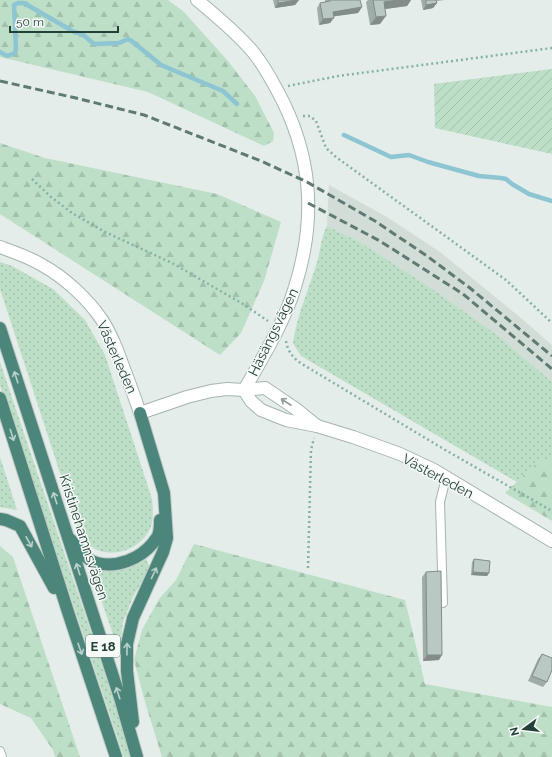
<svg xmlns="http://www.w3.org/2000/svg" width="552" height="757" font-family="Raleway,sans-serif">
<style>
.built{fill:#d2ddd8}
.grass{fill:url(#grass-dots)}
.forest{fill:url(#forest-firs)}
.garden{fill:url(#garden-furrows)}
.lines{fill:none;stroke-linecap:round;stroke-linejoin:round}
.stream{stroke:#8dc5d2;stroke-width:4.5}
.service-casing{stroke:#a6b5b0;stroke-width:10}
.minor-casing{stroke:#a6b5b0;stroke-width:14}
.tertiary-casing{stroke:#a6b5b0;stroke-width:14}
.trunk-casing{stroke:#c1c9c7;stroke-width:14}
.path{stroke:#85b1a4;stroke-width:2.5;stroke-dasharray:2 3;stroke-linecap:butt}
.service{stroke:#fff;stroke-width:8}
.minor{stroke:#fff;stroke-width:12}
.tertiary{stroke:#fff;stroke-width:12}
.trunk{stroke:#4c867a;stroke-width:12}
.rail{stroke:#5e7a73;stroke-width:3;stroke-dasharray:8 4;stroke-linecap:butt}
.wall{fill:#9faca7}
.shaded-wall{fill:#828c88}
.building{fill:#b9c8c2;stroke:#828c88}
.oneway{stroke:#bad1cb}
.oneway2{stroke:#919f9c}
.labels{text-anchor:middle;stroke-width:3;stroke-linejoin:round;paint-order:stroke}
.shield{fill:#f5faf7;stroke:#627771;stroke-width:1}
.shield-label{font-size:13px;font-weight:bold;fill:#233f38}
.street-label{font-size:14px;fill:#233f38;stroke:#f5faf7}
</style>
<defs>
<pattern id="grass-dots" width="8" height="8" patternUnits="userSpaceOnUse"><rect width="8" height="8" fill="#bddec7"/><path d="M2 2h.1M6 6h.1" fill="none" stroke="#a2c0ac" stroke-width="1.8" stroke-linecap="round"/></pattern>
<pattern id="forest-firs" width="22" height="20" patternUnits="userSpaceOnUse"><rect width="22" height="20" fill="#bddec7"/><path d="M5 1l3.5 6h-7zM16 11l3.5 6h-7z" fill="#a2c0ac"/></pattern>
<pattern id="garden-furrows" width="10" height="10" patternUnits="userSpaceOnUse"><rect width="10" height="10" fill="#bddec7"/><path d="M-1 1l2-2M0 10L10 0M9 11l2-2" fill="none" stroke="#a2c0ac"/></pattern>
</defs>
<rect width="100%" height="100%" fill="#e4ede9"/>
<polygon class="built" points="329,185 387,217 440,252 521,318 552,345 552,382 497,335 437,292 360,242 327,226"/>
<g class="grass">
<path d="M327 226 360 242 437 292 497 335 552 382V462L543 459 517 482 301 356 293 343C297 314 310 287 318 259 321 248 321 237 327 226Z"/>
<path d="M0 262 12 266 53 289 85 320 105 355 152 499C153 509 154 519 150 529 139 551 110 560 90 546 86 544 83 538 80 534L0 289Z"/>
<polygon points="0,362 133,757 124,757 0,385"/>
<polygon points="0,457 17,510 0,507"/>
<path d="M146 559 150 567 133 597 123 622 119 652 95 582 96 570C119 571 127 572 146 559Z"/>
</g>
<g class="forest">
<polygon points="0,0 168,0 183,11 228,61 255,96 274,133 273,141 264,146 148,92 0,57"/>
<polygon points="0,143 45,158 217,194 281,222 264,281 241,333 220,355 0,214"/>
<polygon points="543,458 552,462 552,521 505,493"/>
<polygon points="194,544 405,600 425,684 552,707 552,757 162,757 145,702 134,660 142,630 159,599 176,580"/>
<polygon points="0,546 13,557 80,757 55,757 53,750 31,718 0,704"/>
</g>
<polygon class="garden" points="552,69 552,154 435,128 434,84"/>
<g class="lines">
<g class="stream">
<polyline points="0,52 7,56 15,53 16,49 14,5 18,3 24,3 74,32 82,34 94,44 119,43 128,39 133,42 161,65 223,91 237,104"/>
<polyline points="344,135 391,157 409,155 428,162 479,176 501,178 506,179 512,184 529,194 552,201"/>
</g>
<defs>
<g id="service">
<polyline points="443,603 440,502 446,478"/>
<polyline points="0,751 2,757"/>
</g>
<path id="minor" d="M197 0C216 16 236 32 253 52 262 63 270 77 277 90 312 154 317 217 295 287 285 321 262 359 244 390"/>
<g id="tertiary">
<path d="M0 247C14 252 29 257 42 265 64 277 88 299 102 320 108 329 113 340 117 350 125 371 133 392 140 413L187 397 211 391 227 389 244 390 265 388 296 409 317 426"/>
<polyline points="244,390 251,401 261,410 286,420 317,426 353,437 400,454 434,470 552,541"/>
</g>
<g id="trunk">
<polyline points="0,328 121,701 137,757"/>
<polyline points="0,398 68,612 116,757"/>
<polyline points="0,519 6,520 20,526 54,588"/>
<path d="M71 540C78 549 86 560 97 563 117 568 140 559 153 543 154 541 157 538 158 536 160 531 160 525 160 520"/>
<polyline points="133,722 127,671 127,644 133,618 163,552 167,538 164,493 140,413"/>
</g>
</defs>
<use href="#service" class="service-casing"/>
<use href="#minor" class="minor-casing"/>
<use href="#tertiary" class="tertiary-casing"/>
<use href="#trunk" class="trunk-casing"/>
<g class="path">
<polyline points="288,86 338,76 552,48"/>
<polyline points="303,116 310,116 316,121 326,148 336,157 506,280 552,323"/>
<polyline points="32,179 51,197 72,213 105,232 172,263 243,304 268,321"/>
<path d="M286 341C288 352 293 358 302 364L447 451 552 511"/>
<polyline points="308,568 311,450 314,438"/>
</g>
<use href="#service" class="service"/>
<use href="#minor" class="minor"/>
<use href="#tertiary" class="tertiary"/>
<use href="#trunk" class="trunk"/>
<g class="rail">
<polyline points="0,81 76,98 144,115 261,161 307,182 375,221 427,256 470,288 552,356"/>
<polyline points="308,203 380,241 463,294 552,369"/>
</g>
</g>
<g class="wall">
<polygon points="273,0 299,0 295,5 275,8"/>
<polygon points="325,0 360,0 362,7 358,13 334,16 330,23 319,25 317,8 320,3 325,2"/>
<polygon points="368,0 411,0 407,6 385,9 380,24 370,25 366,2"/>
<polygon points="421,0 445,0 437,1 437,3 433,8 423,10"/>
<polygon points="474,559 489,573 487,576 471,575 472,562"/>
<polygon points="426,572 439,660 423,661 422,577"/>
<polygon points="542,654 547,682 543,687 528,681 538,659"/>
</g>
<g class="shaded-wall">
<polygon points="299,0 295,5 275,8 278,3"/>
<polygon points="399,0 411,0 407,6 378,10 384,2"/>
<polygon points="437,3 433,8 423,10 426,5"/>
<polygon points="362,7 358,13 330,17 333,12"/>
<polygon points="386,16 380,24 370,25 376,17"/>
<polygon points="334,18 330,23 319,25 323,19"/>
<polygon points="473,572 489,573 487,576 471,575"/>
<polygon points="427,655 442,655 439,660 423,661"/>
</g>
<g class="building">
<polygon points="278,0 298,0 278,3"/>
<polygon points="330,0 360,0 362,7 333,12 334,18 323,19 320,3 330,1"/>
<polygon points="373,0 399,0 384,2 386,16 376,17"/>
<polygon points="426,0 436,0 437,3 426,5"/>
<polygon points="474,559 490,561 489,573 473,572"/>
<polygon points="441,571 442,655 427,655 426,572"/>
<polygon points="542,654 552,658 552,670 547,682 532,676"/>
</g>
<defs><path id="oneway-shaft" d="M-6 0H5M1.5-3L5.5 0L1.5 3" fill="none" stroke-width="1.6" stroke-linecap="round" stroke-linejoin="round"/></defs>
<g class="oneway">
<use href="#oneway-shaft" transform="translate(16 377) rotate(-108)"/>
<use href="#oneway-shaft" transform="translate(12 435) rotate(72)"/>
<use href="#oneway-shaft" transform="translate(55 498) rotate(-108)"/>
<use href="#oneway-shaft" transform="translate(29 542) rotate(61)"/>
<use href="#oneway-shaft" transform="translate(78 569) rotate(-108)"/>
<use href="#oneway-shaft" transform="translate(154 573) rotate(-65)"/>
<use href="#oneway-shaft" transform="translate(80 649) rotate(71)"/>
<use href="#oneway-shaft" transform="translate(127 649) rotate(-89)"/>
<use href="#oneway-shaft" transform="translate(118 693) rotate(-108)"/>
</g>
<use class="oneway2" href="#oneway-shaft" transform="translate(286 402) rotate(-147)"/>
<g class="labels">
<rect class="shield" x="86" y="635" width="34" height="22" rx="3"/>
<g class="shield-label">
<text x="103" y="651">E 18</text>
</g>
<g class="street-label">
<text transform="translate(273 332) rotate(-64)" y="5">Häsängsvägen</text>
<text transform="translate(117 357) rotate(66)" y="5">Västerleden</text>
<text transform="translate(438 476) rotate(28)" y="5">Västerleden</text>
<text transform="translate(84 537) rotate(72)" y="5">Kristinehamnsvägen</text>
</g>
</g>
<g transform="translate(524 729) rotate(255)" stroke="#f5faf7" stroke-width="3" paint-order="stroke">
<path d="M0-3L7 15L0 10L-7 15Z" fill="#233f38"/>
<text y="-6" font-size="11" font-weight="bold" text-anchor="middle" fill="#233f38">N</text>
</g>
<path d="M10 26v6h108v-6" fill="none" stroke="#233f38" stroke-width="2"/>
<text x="16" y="26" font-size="12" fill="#233f38" stroke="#f5faf7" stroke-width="3" paint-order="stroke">50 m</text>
</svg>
